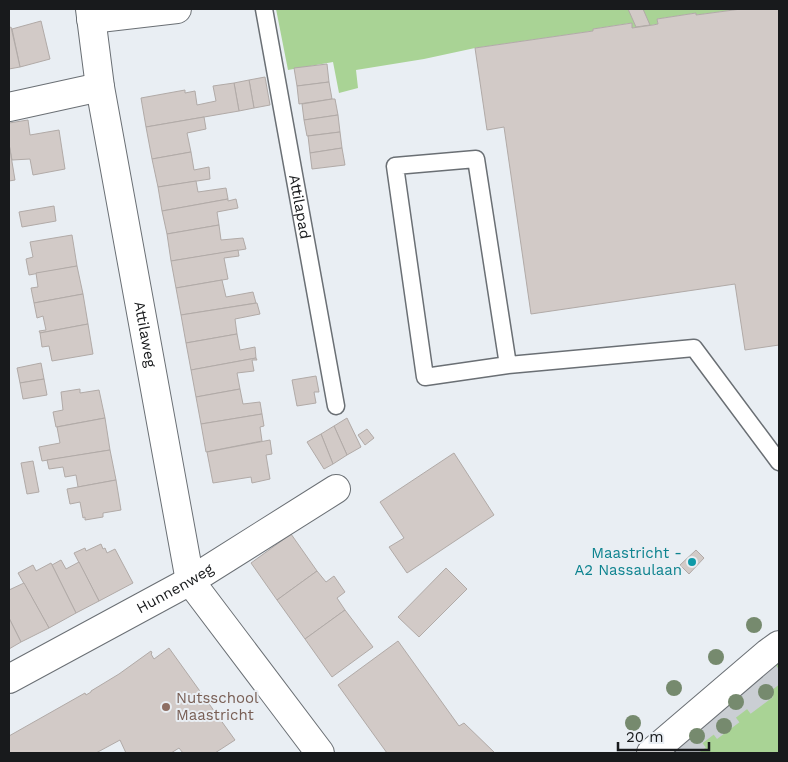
<svg xmlns="http://www.w3.org/2000/svg" width="788" height="762" font-family="'Work Sans',sans-serif">
<style>
.green{fill:#a9d395}
.building{fill:#d2cac7;stroke:#b1aaa7}
.lines{fill:none;stroke-linecap:round;stroke-linejoin:round}
.trunk-tunnel{stroke:#caced3;stroke-width:28;stroke-dasharray:28 14;stroke-linecap:butt}
.motorway-tunnel{stroke:#caced3;stroke-width:28;stroke-dasharray:28 14;stroke-linecap:butt}
.service-casing{stroke:#6a6f74;stroke-width:19}
.minor-casing{stroke:#6a6f74;stroke-width:30}
.service{stroke:#fff;stroke-width:16}
.minor{stroke:#fff;stroke-width:28}
.tree{fill:#768a6e}
.culture-dot{fill:#0f9aa8;stroke:#e9eef3;stroke-width:2}
.education-dot{fill:#8d6e63;stroke:#e9eef3;stroke-width:2}
.labels{text-anchor:middle;stroke-width:4;stroke-linejoin:round;paint-order:stroke}
.street-label{font-size:15px;fill:#181a1c;stroke:#e9eef3}
.culture-label{font-size:15px;fill:#0d838f;stroke:#e9eef3;text-anchor:end}
.education-label{font-size:15px;fill:#785e54;stroke:#e9eef3;text-anchor:start}
</style>
<rect width="100%" height="100%" fill="#e9eef3"/>
<g class="green">
<polygon points="276,9 741,9 696,15 696,13 657,19 658,24 632,28 631,23 593,29 593,31 475,48 424,59 356,70 358,88 339,93 333,62 288,70"/>
<polygon points="779,660 779,753 664,753"/>
</g>
<g class="building">
<polygon points="628,9 643,9 650,25 636,27"/>
<polygon points="741,9 779,9 779,345 745,350 735,284 531,314 504,127 487,130 475,48 593,31 593,29 632,23 632,28 653,25 658,24 657,19 696,13 696,15"/>
<polygon points="41,21 50,59 20,67 12,29"/>
<polygon points="11,27 20,67 9,69 9,28"/>
<polygon points="327,64 329,82 297,86 294,68"/>
<polygon points="265,77 270,105 254,108 249,80"/>
<polygon points="249,80 254,108 239,111 234,83"/>
<polygon points="329,82 332,99 299,104 297,86"/>
<polygon points="234,83 239,111 146,127 141,98 185,90 185,93 195,91 197,105 216,101 213,86"/>
<polygon points="332,99 335,99 338,115 304,120 302,104"/>
<polygon points="338,115 340,132 307,136 304,120"/>
<polygon points="204,117 206,129 187,133 191,152 152,159 146,127"/>
<polygon points="28,120 30,135 59,130 65,169 33,175 30,159 12,160 9,144 9,123"/>
<polygon points="340,132 342,148 310,153 308,136"/>
<polygon points="9,144 15,180 9,181"/>
<polygon points="342,148 345,165 312,169 310,153"/>
<polygon points="191,152 194,170 209,167 210,179 158,187 152,159"/>
<polygon points="196,181 198,192 226,188 228,199 162,211 158,187"/>
<polygon points="228,199 228,201 236,199 238,208 217,212 219,225 167,234 162,211"/>
<polygon points="54,206 56,221 22,227 19,212"/>
<polygon points="219,225 221,240 243,238 246,249 171,261 167,234"/>
<polygon points="72,235 77,266 29,275 26,259 33,257 30,242"/>
<polygon points="238,250 239,256 224,258 228,279 176,288 171,261"/>
<polygon points="77,266 83,294 34,303 31,288 38,287 36,273"/>
<polygon points="222,280 226,297 253,292 256,303 181,315 176,288"/>
<polygon points="83,294 88,324 40,333 39,331 46,330 43,316 37,318 34,303"/>
<polygon points="257,303 260,314 235,319 237,334 186,343 181,315"/>
<polygon points="88,324 93,354 52,361 49,346 42,347 40,333"/>
<polygon points="237,334 240,350 255,347 256,358 191,370 186,343"/>
<polygon points="256,358 257,360 252,360 254,371 237,373 240,389 196,397 191,370"/>
<polygon points="41,363 44,379 20,383 17,368"/>
<polygon points="316,376 319,392 314,392 316,403 297,406 292,380"/>
<polygon points="44,379 47,395 23,399 20,383"/>
<polygon points="80,389 80,393 99,390 105,418 56,427 53,412 63,410 61,392"/>
<polygon points="240,389 243,404 260,402 262,414 201,424 196,397"/>
<polygon points="262,414 264,426 260,427 262,441 206,452 201,424"/>
<polygon points="105,418 110,450 42,461 39,447 60,443 57,427"/>
<polygon points="347,418 361,447 347,455 334,426"/>
<polygon points="334,426 347,455 333,464 321,434"/>
<polygon points="367,429 374,438 365,445 358,435"/>
<polygon points="321,434 333,464 324,469 307,442"/>
<polygon points="270,440 272,454 266,455 270,479 252,483 251,477 213,483 207,452"/>
<polygon points="110,450 116,480 78,487 76,475 65,477 63,467 49,469 47,460"/>
<polygon points="454,453 494,515 407,573 389,547 404,538 380,502"/>
<polygon points="33,461 39,492 27,494 21,463"/>
<polygon points="116,480 121,510 103,513 103,517 85,520 85,517 83,518 80,502 70,504 67,489"/>
<polygon points="291,534 317,571 277,600 251,563"/>
<polygon points="101,544 103,549 105,548 107,553 115,549 133,583 99,601 74,553 85,548 86,551"/>
<polygon points="696,550 704,558 689,574 680,565"/>
<polygon points="61,560 66,569 79,562 99,601 76,613 52,565"/>
<polygon points="51,563 76,613 49,628 18,573 33,565 36,571"/>
<polygon points="446,568 467,589 419,637 398,617"/>
<polygon points="317,571 326,582 334,576 345,592 337,598 345,610 305,639 277,600"/>
<polygon points="24,583 49,628 21,642 9,618 9,590"/>
<polygon points="345,610 373,647 332,677 305,639"/>
<polygon points="9,618 21,642 9,649"/>
<polygon points="398,641 459,726 464,723 495,753 387,753 338,685"/>
<polygon points="169,648 235,740 215,753 183,753 179,748 171,753 126,753 120,740 96,753 9,753 9,736 85,693 86,695 91,692 91,691 119,674 151,651 152,653 151,654 154,659"/>
</g>
<g class="lines">
<polyline class="trunk-tunnel" points="689,736 779,667"/>
<polyline class="motorway-tunnel" points="675,753 779,675"/>
<defs>
<g id="service">
<path id="s1" d="M264 9 336 406"/>
<polyline points="508,365 425,377 395,166 476,159 508,365 694,348 779,462"/>
</g>
<g id="minor">
<path id="s2" d="M90 9 100 87 190 581 320 753"/>
<polyline points="91,19 177,9"/>
<polyline points="9,107 100,87"/>
<path id="s3" d="M9 679 190 581 336 489"/>
<polyline points="651,753 768,653 779,645"/>
</g>
</defs>
<use href="#service" class="service-casing"/>
<use href="#minor" class="minor-casing"/>
<use href="#service" class="service"/>
<use href="#minor" class="minor"/>
</g>
<g class="tree">
<circle cx="754" cy="625" r="8"/>
<circle cx="716" cy="657" r="8"/>
<circle cx="674" cy="688" r="8"/>
<circle cx="766" cy="692" r="8"/>
<circle cx="736" cy="702" r="8"/>
<circle cx="633" cy="723" r="8"/>
<circle cx="724" cy="726" r="8"/>
<circle cx="697" cy="736" r="8"/>
</g>
<circle class="culture-dot" cx="692" cy="562" r="5"/>
<circle class="education-dot" cx="166" cy="707" r="5"/>
<g class="labels">
<g class="street-label">
<text dy="5" stroke="none"><textPath href="#s1" startOffset="201">Attilapad</textPath></text>
<text dy="5" stroke="none"><textPath href="#s2" startOffset="330">Attilaweg</textPath></text>
<text dy="5" stroke="none"><textPath href="#s3" startOffset="189">Hunnenweg</textPath></text>
</g>
<g class="culture-label">
<text x="682" y="558">Maastricht -<tspan x="682" dy="17">A2 Nassaulaan</tspan></text>
</g>
<g class="education-label">
<text x="176" y="703">Nutsschool<tspan x="176" dy="17">Maastricht</tspan></text>
</g>
</g>
<rect width="788" height="762" fill="none" stroke="#181a1c" stroke-width="20"/>
<path d="M618 742v8h91v-8" fill="none" stroke="#181a1c" stroke-width="2.5"/>
<text x="626" y="742" font-size="15" fill="#181a1c" stroke="#e9eef3" stroke-width="4" paint-order="stroke">20 m</text>
</svg>
